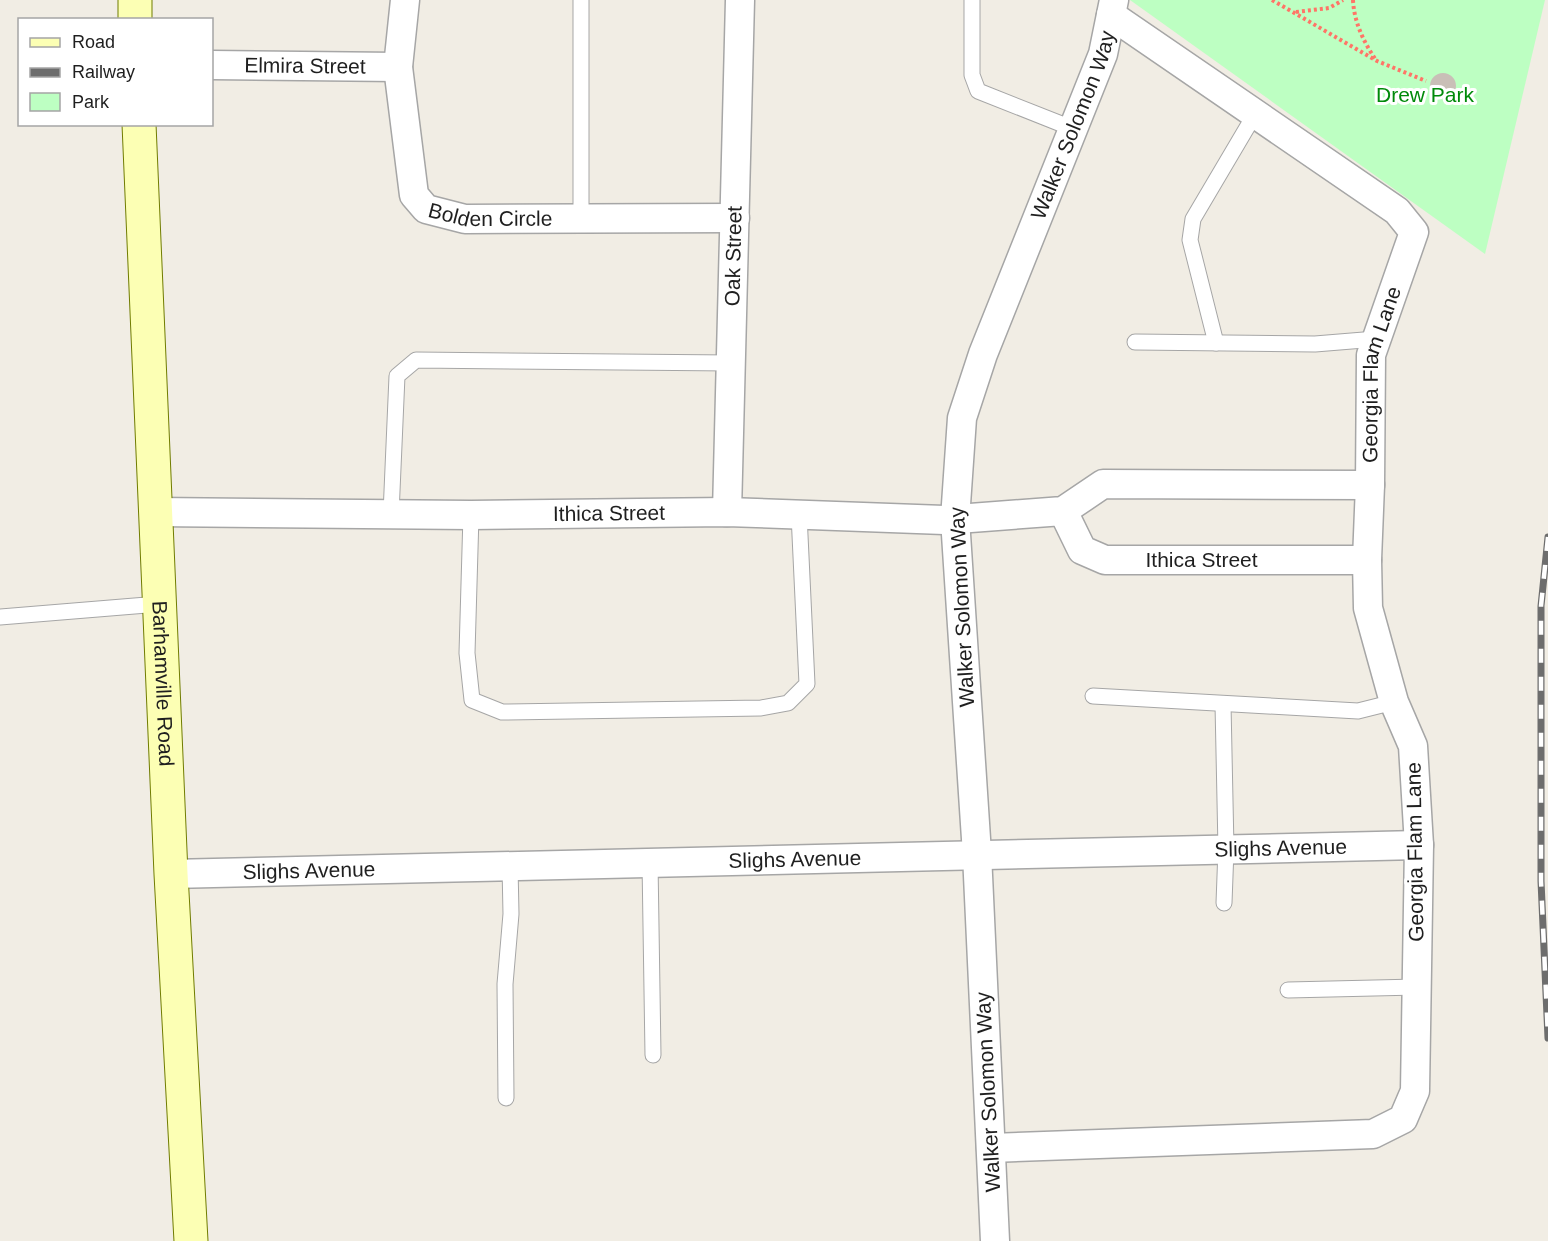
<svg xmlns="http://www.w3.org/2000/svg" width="1548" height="1241" font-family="Arial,sans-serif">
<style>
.park{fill:#bdffc2}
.building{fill:#c9bfb7}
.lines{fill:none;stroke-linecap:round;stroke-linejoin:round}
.lane-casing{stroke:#a6a6a6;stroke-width:17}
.street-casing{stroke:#a6a6a6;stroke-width:31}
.secondary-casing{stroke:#707c00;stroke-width:35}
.path{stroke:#ff7567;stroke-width:4;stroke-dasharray:3 3;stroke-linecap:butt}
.lane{stroke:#fff;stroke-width:15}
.street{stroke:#fff;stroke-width:28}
.secondary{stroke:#fcffb4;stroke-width:33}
.rail-casing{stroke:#6d6d6d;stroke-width:7}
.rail{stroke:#fff;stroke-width:4.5;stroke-dasharray:14;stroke-linecap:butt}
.labels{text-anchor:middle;stroke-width:6;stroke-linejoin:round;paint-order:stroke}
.street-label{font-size:21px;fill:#1f1f1f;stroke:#fff}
.park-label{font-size:21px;fill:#008a0a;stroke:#fff}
</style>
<rect width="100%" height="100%" fill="#f1ede4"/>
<polygon class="park" points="1130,0 1545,0 1485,254"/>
<circle class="building" cx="1443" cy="86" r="13"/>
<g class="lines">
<defs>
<g id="lane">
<polyline points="972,0 972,75 978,91 1074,129"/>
<polyline points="581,218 581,0"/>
<polyline points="1135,342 1315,344 1376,339"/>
<polyline points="1216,343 1190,240 1193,219 1255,114"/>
<polyline points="391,514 397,376 416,360 731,363"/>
<polyline points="471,515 467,653 472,700 502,712 761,708 788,703 807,684 799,514"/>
<polyline points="0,617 159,604"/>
<polyline points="1093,696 1358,711 1394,702"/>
<polyline points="1223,704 1226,849 1224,903"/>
<polyline points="650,862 653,1055"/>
<polyline points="1288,990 1417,987"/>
<polyline points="506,1098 505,984 511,914 510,866"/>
</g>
<g id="street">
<path id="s1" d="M405 0 398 67 414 195 426 209 465 219 735 218"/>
<path id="s2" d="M212 65 398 67"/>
<path id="s3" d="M1063 511 1082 550 1105 560H1367"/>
<path id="s4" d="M155 512 471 515 727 512 944 520 1063 511 1103 484 1370 485"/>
<path id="s5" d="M727 512 740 0"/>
<path id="s6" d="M171 874 1419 845"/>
<path id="s7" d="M991 1148 1373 1134 1403 1119 1415 1091 1419 845 1413 746 1394 702 1368 608 1367 560 1370 485 1371 355 1414 232 1397 211 1111 15"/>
<path id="s8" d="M995 1241 977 854 955 519 962 418 983 354 1103 54 1114 0"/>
</g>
<g id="secondary">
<polyline points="135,0 135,20"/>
<path id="s9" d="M139 124 171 874 191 1241"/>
</g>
</defs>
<use href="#lane" class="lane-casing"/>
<use href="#street" class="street-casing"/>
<use href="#secondary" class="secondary-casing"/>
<g class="path">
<polyline points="1272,0 1377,61 1426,81"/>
<path d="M1353 0C1354 22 1364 43 1376 60"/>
<polyline points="1296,12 1329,8 1343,0"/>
</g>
<use href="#lane" class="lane"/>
<use href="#street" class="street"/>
<use href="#secondary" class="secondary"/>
<defs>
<polyline id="rail" points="1548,537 1541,606 1541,881 1548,1038"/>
</defs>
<use href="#rail" class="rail-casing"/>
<use href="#rail" class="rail"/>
</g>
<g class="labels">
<g class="street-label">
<text dy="7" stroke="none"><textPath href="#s2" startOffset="93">Elmira Street</textPath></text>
<text dy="7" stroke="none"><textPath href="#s8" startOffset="1138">Walker Solomon Way</textPath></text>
<text dy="7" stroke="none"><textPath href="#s1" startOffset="280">Bolden Circle</textPath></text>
<text dy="7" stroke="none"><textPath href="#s5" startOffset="256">Oak Street</textPath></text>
<text dy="7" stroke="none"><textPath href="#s7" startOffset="1172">Georgia Flam Lane</textPath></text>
<text dy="7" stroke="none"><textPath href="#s4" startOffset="454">Ithica Street</textPath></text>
<text dy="7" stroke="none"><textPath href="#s3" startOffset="165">Ithica Street</textPath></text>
<text transform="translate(962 607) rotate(-93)" y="7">Walker Solomon Way</text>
<text dy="7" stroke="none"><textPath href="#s9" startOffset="560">Barhamville Road</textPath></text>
<text dy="7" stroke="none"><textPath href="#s6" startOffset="1110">Slighs Avenue</textPath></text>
<text transform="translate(1415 852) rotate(-91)" y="7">Georgia Flam Lane</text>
<text dy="7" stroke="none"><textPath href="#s6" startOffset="624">Slighs Avenue</textPath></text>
<text dy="7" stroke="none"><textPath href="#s6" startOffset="138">Slighs Avenue</textPath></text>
<text transform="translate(988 1092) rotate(-93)" y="7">Walker Solomon Way</text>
</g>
<g class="park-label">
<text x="1425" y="102">Drew Park</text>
</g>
</g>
<rect x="18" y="18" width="195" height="108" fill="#ffffff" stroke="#a5a5a5" stroke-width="1.5"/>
<rect x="30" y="38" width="30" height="9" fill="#fcffb4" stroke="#a5a5a5" stroke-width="1.5"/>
<text x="72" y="48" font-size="18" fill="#1f1f1f">Road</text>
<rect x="30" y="68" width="30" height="9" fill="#6d6d6d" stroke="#a5a5a5" stroke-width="1.5"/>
<text x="72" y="78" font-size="18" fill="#1f1f1f">Railway</text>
<rect x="30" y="93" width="30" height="18" fill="#bdffc2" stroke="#a5a5a5" stroke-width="1.5"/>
<text x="72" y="108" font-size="18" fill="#1f1f1f">Park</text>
</svg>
